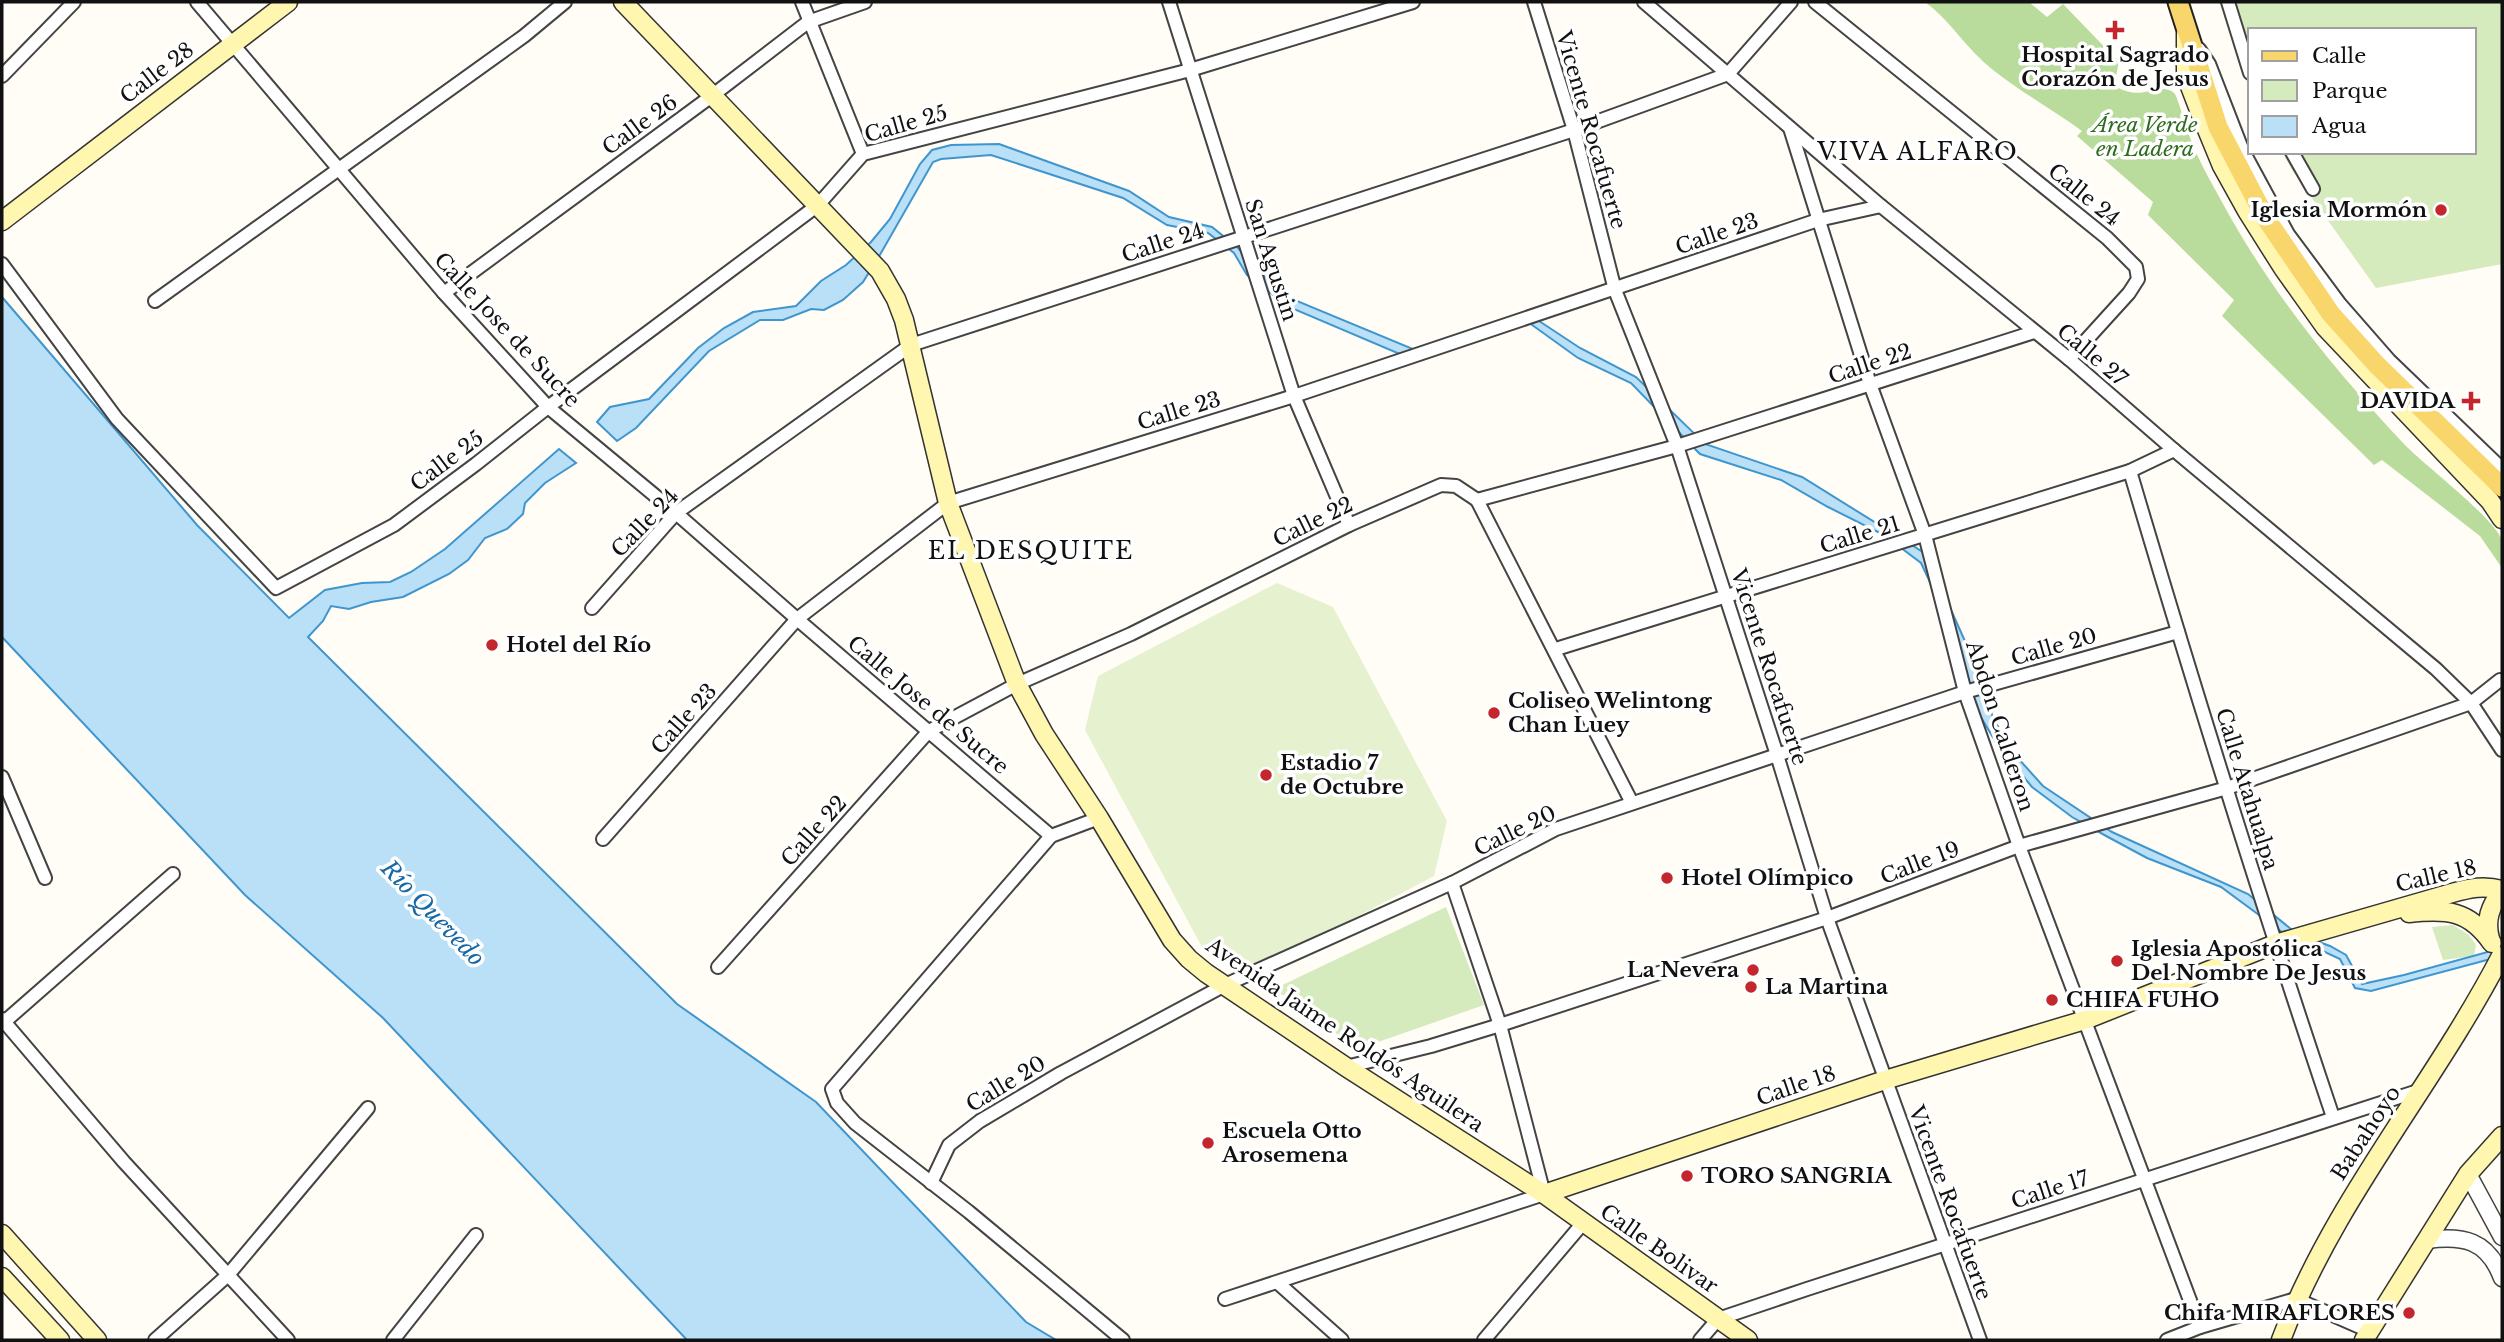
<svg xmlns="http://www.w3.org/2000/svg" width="2504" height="1342" font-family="'Libre Baskerville',serif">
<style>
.green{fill:#d5ebbd}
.forest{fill:#b9dc9c}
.pitch{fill:#e6f2cf}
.water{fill:#b9e0f7;stroke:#3f96cf;stroke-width:2}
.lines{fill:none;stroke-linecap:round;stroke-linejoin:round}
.minor-casing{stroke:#444;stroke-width:16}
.tertiary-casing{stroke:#444;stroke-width:19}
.secondary-casing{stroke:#333;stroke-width:21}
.primary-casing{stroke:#222;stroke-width:23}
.minor{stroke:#fff;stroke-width:12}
.tertiary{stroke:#fff;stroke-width:16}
.secondary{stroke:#fff6b0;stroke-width:18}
.primary{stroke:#f9d66b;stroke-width:19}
.poi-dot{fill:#c4262e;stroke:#fff;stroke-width:2.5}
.labels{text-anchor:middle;stroke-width:7;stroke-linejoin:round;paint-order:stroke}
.poi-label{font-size:21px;font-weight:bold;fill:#111;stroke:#fff;text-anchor:start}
.street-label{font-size:21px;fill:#111;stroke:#fff}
.park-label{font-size:21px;font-style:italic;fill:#2f6b1f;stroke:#fff}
.water-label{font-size:23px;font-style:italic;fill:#1768a6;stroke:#fff}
.quarter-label{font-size:24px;letter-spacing:2px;fill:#111;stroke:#fff}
</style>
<rect width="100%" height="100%" fill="#fffdf5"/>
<g class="green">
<polygon points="2220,2 2502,2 2502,264 2376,288 2292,170 2282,152 2474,152 2474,30 2250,30 2250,91"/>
<polygon points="1446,907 1484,1005 1358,1049 1274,989"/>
<polygon points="2453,925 2469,935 2476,945 2474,956 2443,960 2432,927"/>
</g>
<path class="forest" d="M1925 2H2029L2047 17 2063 4 2119 62 2114 85C2142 105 2160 78 2175 94 2181 108 2184 121 2189 135 2197 158 2210 180 2222 202 2270 291 2335 371 2404 444 2424 465 2496 519 2502 541 2504 549 2502 560 2502 568L2480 536 2382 460 2374 465 2222 316 2234 300 2148 215 2153 202 2077 136 2082 131C2053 110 2021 92 1993 70 1967 50 1951 21 1925 2Z"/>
<polygon class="pitch" points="1277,583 1333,607 1447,821 1434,876 1260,968 1203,949 1085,730 1098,676"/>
<g class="water">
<polygon points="999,144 1129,191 1169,217 1212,227 1238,248 1259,272 1292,299 1415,350 1527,313 1580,348 1636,377 1705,444 1802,477 1926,554 1964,639 1994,720 2017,757 2043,786 2112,832 2248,894 2297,934 2330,946 2346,955 2362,984 2404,975 2502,948 2502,956 2371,991 2355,988 2340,959 2282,932 2221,887 2147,858 2108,837 2072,817 2032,787 1998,746 1972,702 1929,580 1921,563 1884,535 1828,507 1781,480 1700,454 1631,383 1578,358 1528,322 1402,355 1289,307 1247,275 1234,253 1208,233 1167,225 1123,198 991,155 941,159 933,162 881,253 863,282 843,300 824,310 811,309 783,320 760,320 709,351 636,428 617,441 597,422 610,407 649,399 698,348 724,328 753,312 796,306 821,281 846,265 871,242 890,219 920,164 932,150 951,145"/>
<polygon points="2,297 197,525 289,618 325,590 362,583 390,582 411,572 445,549 559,449 576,463 545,483 525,503 523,514 507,529 485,538 468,560 449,574 403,597 371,602 349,609 331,606 323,621 308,637 677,1004 816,1102 1026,1322 1056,1340 687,1340 383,1018 245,895 2,637"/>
</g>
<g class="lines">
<defs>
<g id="minor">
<polyline points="197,2 444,293 548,407 676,513 797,619 1051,836"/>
<polyline points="802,2 863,154"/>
<polyline points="1169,2 1294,396 1349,525"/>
<polyline points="1534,2 1574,130 1615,290 1677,446 1777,755 1827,918 1980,1340"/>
<polyline points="1644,2 1881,206 2069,359 2174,450 2436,669 2471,703 2502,750"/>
<polyline points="1815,2 2107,238 2136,267 2138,279 2129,293 2069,359"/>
<polyline points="2228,2 2250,73"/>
<polyline points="2199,49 2209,64 2242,149 2288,234 2340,304 2389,360 2502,469"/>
<polyline points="2,76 74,2"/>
<polyline points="1790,128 1870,384 1925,535 1965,692 2019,846 2200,1327"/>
<polyline points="2292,152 2313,189"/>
<polyline points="2,264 117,419 276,588 394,525 476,464 548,407 818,205 863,154 1190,70 1413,2"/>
<polyline points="444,293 713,95 808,22 865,2"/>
<polyline points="155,301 524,36 565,2"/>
<path d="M2130 471C2194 688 2261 903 2333 1117"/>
<polyline points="1477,500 1632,803"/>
<polyline points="592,608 676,513 911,345 1574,130 1728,74 1791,2"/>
<polyline points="1556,649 2130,471 2174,450"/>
<polyline points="2,777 45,878"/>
<polyline points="1099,818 1051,836 832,1089 837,1103 855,1123 969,1212 1123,1340"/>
<polyline points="603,839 797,619 948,503 1294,396 1818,220 1881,206"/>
<polyline points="718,967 929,731 1017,684 1131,634 1349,525 1441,485 1456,486 1477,500 1677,446 2034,332"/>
<polyline points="2,1019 124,1162 288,1340"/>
<polyline points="2,1024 173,874"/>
<polyline points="1346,1067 1431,1046 1500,1025 1827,918 2019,846 2227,788 2471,703 2500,680"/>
<polyline points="931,1183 949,1145 980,1121 1061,1073 1225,985 1452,883 1556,829 1965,692 2178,632"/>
<polyline points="1278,1283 1342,1340"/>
<polyline points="1225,1299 1544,1194 1500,1025 1452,883"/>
<polyline points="155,1340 228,1275 368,1108"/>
<polyline points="393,1340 476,1235"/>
<polyline points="1484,1340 1583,1223"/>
<polyline points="1700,1340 1718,1319 1807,1289 2421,1090"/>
<polyline points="2167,1340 2200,1327 2296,1299 2369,1331"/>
</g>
<g id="tertiary">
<polyline points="2468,1174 2502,1237"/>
<path d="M2427 1240C2463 1235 2488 1240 2502 1278"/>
</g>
<g id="secondary">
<polyline points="623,2 880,271 896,299 904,320 948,503 1017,684 1044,734 1099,818 1172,940 1189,959 1206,973 1346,1067 1544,1194 1748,1340"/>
<polyline points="2186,34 2186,76 2201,115 2222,166 2247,211 2283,268 2325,327 2490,501 2502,519"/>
<polyline points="2,221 288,2"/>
<path d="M2409 913C2447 909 2469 910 2492 943"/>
<path d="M2490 939C2485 920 2490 906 2502 891"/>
<path d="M1544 1194 1885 1080 2085 1020 2275 944 2452 893C2470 888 2484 885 2502 890"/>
<polyline points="2,1234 97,1340"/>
<polyline points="2,1277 60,1340"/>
<path d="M2281 1340C2333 1201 2433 1087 2501 956"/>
<polyline points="2364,1340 2468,1174 2502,1136"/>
</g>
<polyline id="primary" points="2178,2 2218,127 2265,217 2331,314 2376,364 2502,487"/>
</defs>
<use href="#minor" class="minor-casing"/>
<use href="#tertiary" class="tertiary-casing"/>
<use href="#secondary" class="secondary-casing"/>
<use href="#primary" class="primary-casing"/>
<use href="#minor" class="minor"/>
<use href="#tertiary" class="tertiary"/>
<use href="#secondary" class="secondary"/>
<use href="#primary" class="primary"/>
</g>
<g class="poi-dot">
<path d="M2111.5 19.5h7v7h7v7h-7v7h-7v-7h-7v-7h7z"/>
<circle cx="2441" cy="210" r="7"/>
<path d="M2467.5 390.5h7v7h7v7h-7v7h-7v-7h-7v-7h7z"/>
<circle cx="492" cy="645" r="7"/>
<circle cx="1494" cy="713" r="7"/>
<circle cx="1266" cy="775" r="7"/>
<circle cx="1667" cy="878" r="7"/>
<circle cx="2117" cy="961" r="7"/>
<circle cx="1753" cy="970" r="7"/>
<circle cx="1751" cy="987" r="7"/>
<circle cx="2052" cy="1000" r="7"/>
<circle cx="1208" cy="1143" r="7"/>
<circle cx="1687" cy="1176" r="7"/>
<circle cx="2409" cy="1313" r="7"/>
</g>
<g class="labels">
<g class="poi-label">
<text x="2115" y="62" text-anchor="middle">Hospital Sagrado<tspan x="2115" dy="24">Corazón de Jesus</tspan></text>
<text x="2427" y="217" text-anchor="end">Iglesia Mormón</text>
<text x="2455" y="408" text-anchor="end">DAVIDA</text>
<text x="506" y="652">Hotel del Río</text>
<text x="1508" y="708">Coliseo Welintong<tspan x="1508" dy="24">Chan Luey</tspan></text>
<text x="1280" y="770">Estadio 7<tspan x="1280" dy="24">de Octubre</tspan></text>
<text x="1681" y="885">Hotel Olímpico</text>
<text x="2131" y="956">Iglesia Apostólica<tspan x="2131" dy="24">Del Nombre De Jesus</tspan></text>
<text x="1739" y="977" text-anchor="end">La Nevera</text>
<text x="1765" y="994">La Martina</text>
<text x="2066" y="1007">CHIFA FUHO</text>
<text x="1222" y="1138">Escuela Otto<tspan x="1222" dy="24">Arosemena</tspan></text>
<text x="1701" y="1183">TORO SANGRIA</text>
<text x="2395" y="1320" text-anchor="end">Chifa MIRAFLORES</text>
</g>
<g class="street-label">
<text transform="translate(157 73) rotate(-37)" y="7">Calle 28</text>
<text transform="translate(906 124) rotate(-16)" y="7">Calle 25</text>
<text transform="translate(640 125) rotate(-36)" y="7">Calle 26</text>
<text transform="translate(1591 130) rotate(74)" y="7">Vicente Rocafuerte</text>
<text transform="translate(2084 195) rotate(39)" y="7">Calle 24</text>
<text transform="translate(1717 234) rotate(-19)" y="7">Calle 23</text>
<text transform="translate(1163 243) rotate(-18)" y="7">Calle 24</text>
<text transform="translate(1271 260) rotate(72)" y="7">San Agustin</text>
<text transform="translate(507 330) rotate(47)" y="7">Calle Jose de Sucre</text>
<text transform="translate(2092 355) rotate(40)" y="7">Calle 27</text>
<text transform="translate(1870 364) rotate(-18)" y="7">Calle 22</text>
<text transform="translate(1179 411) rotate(-17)" y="7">Calle 23</text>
<text transform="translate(447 461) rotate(-37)" y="7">Calle 25</text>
<text transform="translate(1313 522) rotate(-26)" y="7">Calle 22</text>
<text transform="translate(645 523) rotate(-46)" y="7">Calle 24</text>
<text transform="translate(1860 535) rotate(-17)" y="7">Calle 21</text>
<text transform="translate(2054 647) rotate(-16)" y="7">Calle 20</text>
<text transform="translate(1769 667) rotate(72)" y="7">Vicente Rocafuerte</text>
<text transform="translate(928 705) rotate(40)" y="7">Calle Jose de Sucre</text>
<text transform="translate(684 719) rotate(-48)" y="7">Calle 23</text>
<text transform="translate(2000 726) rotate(72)" y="7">Abdon Calderon</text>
<text transform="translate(2247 789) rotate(73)" y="7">Calle Atahualpa</text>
<text transform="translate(814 831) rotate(-48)" y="7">Calle 22</text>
<text transform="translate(1515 831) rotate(-26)" y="7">Calle 20</text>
<text transform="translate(1920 863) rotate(-21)" y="7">Calle 19</text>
<text transform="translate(2436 876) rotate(-13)" y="7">Calle 18</text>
<text transform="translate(1345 1035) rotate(34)" y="7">Avenida Jaime Roldós Aguilera</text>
<text transform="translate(1006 1084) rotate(-31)" y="7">Calle 20</text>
<text transform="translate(1796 1086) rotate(-19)" y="7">Calle 18</text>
<text transform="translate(2366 1133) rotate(-57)" y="7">Babahoyo</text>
<text transform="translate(2050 1190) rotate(-18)" y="7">Calle 17</text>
<text transform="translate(1950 1203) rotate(70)" y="7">Vicente Rocafuerte</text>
<text transform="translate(1659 1249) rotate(35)" y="7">Calle Bolivar</text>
</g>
<g class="park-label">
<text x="2145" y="132">Área Verde<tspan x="2145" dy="24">en Ladera</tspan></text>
</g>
<g class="water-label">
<text transform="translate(433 913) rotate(46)" y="8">Río Quevedo</text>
</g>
<g class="quarter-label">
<text x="1918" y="160">VIVA ALFARO</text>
<text x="1031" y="559">EL DESQUITE</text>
</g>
</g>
<rect width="2504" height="1342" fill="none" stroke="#111111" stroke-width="7"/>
<rect x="2248" y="28" width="228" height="126" fill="#ffffff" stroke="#a0a0a0" stroke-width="2"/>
<rect x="2262" y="51" width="35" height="10" fill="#f9d66b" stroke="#a0a0a0" stroke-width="2"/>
<text x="2312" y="63" font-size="21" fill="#111111">Calle</text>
<rect x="2262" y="80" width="35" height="21" fill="#d5ebbd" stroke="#a0a0a0" stroke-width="2"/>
<text x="2312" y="98" font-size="21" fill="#111111">Parque</text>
<rect x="2262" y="116" width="35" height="21" fill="#b9e0f7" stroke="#a0a0a0" stroke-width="2"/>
<text x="2312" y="133" font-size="21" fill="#111111">Agua</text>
</svg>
